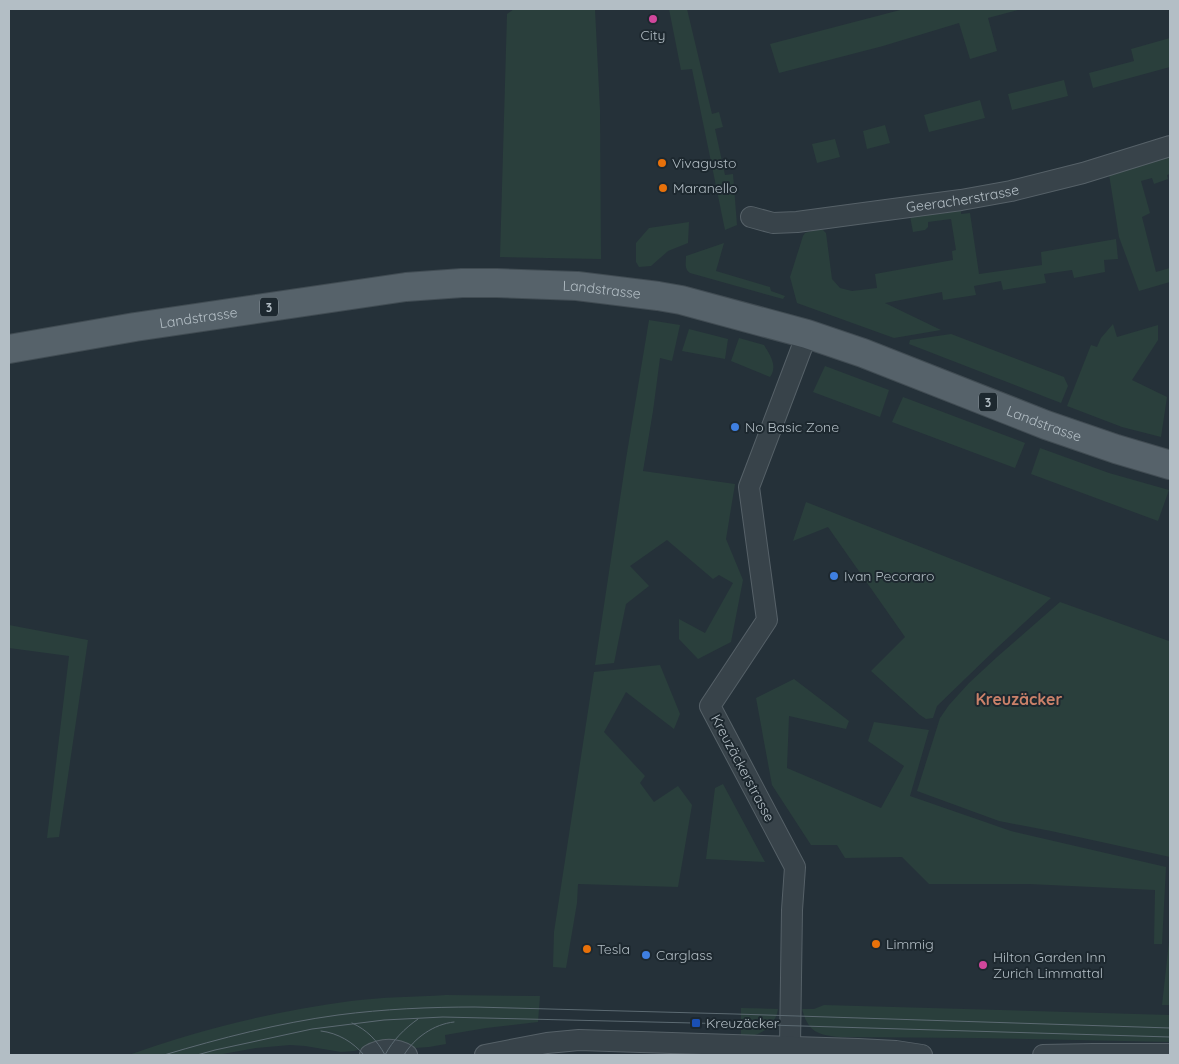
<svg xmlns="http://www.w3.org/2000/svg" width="1179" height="1064" font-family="Quicksand,sans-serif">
  <rect width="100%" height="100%" fill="#253139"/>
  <!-- green -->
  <g fill="#2a3f3c">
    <path d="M514,9H595L600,110L601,259L500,257L507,14Z"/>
    <path d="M669,9H687L712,114L719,112L723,127L715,129L725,175L733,174L737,225L725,230L692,69L681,70Z"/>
    <path d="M904,9H1022L988,18L997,51L970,59L959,23L883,46L779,73L770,44Z"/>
    <path d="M1170,38V67L1093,88L1089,73L1134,61L1131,49Z"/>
    <path d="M1064,80L1068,96L1012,110L1008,94Z"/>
    <path d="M980,100L985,118L929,132L924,115Z"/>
    <path d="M885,125L890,143L867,149L863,131Z"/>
    <path d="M835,139L840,157L817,163L812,144Z"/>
    <path d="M1170,154V174L1167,175L1168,179L1154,184L1152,178L1141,181L1150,213L1142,217L1156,272L1170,268V282L1139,291L1119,237L1109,174Z"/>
    <path d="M961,208V214L970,213L979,274L1042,265L1041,252L1116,239L1118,259L1104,260L1105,272L1074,278L1072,270L1044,274L1046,283L1003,290L1001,281L974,286L976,295L943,300L942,292L885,303L941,330L894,338L797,303L790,277L803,236L805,233L819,229L823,230L826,233L832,279L840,288L852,291L877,288L875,274L953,260L952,251L956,250L951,219L928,222V227L925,230L913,232L910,216Z"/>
    <path d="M689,222L688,243L668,251L651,266L639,267L636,262V243L649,228Z"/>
    <path d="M724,243L716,271L770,287L771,291L785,296L783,299L690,273C684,269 686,263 686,256Z"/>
    <path d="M649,320L680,325L672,361L660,358L653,411L643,471L735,484L726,539L743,580L731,642L698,659L679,639V619L705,633L733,583L719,575L713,579L667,540L630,566L649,586L626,604L614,663L595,665L626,459Z"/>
    <path d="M1113,324L1117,337L1158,325V340L1132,380L1167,397L1161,437L1122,427L1067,406L1091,345L1097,347L1101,338Z"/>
    <path d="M689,329L728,339L725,359L682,351Z"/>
    <path d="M951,334L1064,377L1068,386L1061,403L909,344L910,340Z"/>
    <path d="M739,338L764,345C770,355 778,366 770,377L731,361Z"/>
    <path d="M825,366L889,390L880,417L813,392Z"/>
    <path d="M903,397L1025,443L1015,468L892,422Z"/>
    <path d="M1040,448L1109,473L1169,490L1158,521L1031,474Z"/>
    <path d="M806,502L1051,598L999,646L937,706L933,718L926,719L920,715L871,671L905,637L828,527L793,541Z"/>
    <path d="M1060,602L1169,641L1170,644V857L1051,831L999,821L917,791L940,718L949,705L969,683L997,657Z"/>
    <path d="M9,625L88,640L59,837L47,838L69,656L9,648Z"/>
    <path d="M660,665L680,714L674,729L626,692L604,732L645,776L640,783L654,802L678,786L692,805L678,887L578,884L577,903L566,968L553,967L554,932L594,672Z"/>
    <path d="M794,679L849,721L846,729L789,716L787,768L881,808L904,766L868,741L874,722L929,730L910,796L1011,831L1166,867L1162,944H1154L1155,890L1029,884H929L902,857L845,858L837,845H811L772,785L756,698Z"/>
    <path d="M723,784L765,862L706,859L715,788Z"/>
    <path d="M1170,933V1005H1162Z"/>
    <path d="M446,995L540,996L538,1022L486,1028L445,1035L446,1044L429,1047L415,1048L400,1043L365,1048L354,1051L341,1052L305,1046L290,1045L256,1048L217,1055H129C201,1029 275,1011 351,1001C382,997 414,997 446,995Z"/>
    <path d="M824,1005L1170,1015V1042L977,1038L839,1037C818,1035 808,1032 802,1009H814Z"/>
    <path d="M741,1008L778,1009C775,1028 759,1036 741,1038Z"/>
  </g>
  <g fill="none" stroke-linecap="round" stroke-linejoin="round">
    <defs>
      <g id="street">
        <path id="s1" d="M751,217L773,223L797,222L961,200L1011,191L1083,173L1170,146"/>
        <path d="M790,1046L792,910L795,867L710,706L767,620L749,487L807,334"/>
        <path d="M370,1055C382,1048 396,1048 407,1055"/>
        <path d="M485,1055L547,1043L579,1040L858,1049L896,1051L922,1055"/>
        <path d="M1043,1055L1093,1054H1170"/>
      </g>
      <g id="primary">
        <path id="s2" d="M9,349L135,327L406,287L462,283H497L577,286L658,296L681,300L807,334L863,353L1046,425L1116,449L1170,465"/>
      </g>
    </defs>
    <!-- street casing -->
    <use href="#street" stroke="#566168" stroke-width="22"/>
    <!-- primary casing -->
    <use href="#primary" stroke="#414c53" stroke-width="30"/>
    <!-- street -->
    <use href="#street" stroke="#38434a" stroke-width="20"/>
    <!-- primary -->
    <use href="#primary" stroke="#56626a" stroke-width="28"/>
    <!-- tram -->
    <g stroke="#5c6a72" stroke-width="1">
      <path d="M352,1023C367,1030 377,1040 385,1055"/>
      <path d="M321,1031C338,1033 353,1042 364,1055"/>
      <path d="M164,1055C221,1038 279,1023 338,1015C384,1009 430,1007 475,1007L735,1014L1170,1028"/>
      <path d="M197,1055L215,1050L312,1029L384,1020L443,1017L735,1024L1170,1037"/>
      <path d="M385,1055C393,1040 404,1029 418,1019"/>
      <path d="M404,1055C414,1038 434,1024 454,1022"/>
    </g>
  </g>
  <!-- markers -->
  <g fill="#d1479c" stroke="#1d282f" stroke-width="2">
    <circle cx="653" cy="19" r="5"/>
    <circle cx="983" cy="965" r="5"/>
  </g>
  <g fill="#e8710a" stroke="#1d282f" stroke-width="2">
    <circle cx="662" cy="163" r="5"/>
    <circle cx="663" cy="188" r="5"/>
    <circle cx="876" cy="944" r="5"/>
    <circle cx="587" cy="949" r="5"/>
  </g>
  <g fill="#3f7fe0" stroke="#1d282f" stroke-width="2">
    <circle cx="735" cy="427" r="5"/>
    <circle cx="834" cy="576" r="5"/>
    <circle cx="646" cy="955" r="5"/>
  </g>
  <rect fill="#1a4fb4" stroke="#1d282f" stroke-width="2" x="691" y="1018" width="10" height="10" rx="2.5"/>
  <g text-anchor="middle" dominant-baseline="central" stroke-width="4" stroke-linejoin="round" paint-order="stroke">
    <!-- shield labels -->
    <g fill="#1d282f" stroke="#869198" stroke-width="1">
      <rect x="260" y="297.5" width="18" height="19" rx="4"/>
      <rect x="979" y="392.5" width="18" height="19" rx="4"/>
    </g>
    <g font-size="12" font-weight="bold" fill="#b3bec5">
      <text x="269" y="307">3</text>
      <text x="988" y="402">3</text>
    </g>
    <!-- poi labels -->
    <g font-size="14" fill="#b3bec5" stroke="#1d282f" text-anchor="start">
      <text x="653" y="35" text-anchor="middle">City</text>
      <text x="672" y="163">Vivagusto</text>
      <text x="673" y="188">Maranello</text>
      <text x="745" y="427">No Basic Zone</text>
      <text x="844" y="576">Ivan Pecoraro</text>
      <text x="886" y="944">Limmig</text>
      <text x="597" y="949">Tesla</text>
      <text x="656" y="955">Carglass</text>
      <text x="993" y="957">Hilton Garden Inn<tspan x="993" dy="16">Zurich Limmattal</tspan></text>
      <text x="706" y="1023">Kreuzäcker</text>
    </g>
    <!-- street labels -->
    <g font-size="14" fill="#b3bec5" stroke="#1d282f">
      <text stroke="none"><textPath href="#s1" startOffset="214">Geeracherstrasse</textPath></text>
      <text stroke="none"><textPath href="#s2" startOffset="598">Landstrasse</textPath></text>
      <text stroke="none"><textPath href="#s2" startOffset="192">Landstrasse</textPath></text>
      <text stroke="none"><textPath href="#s2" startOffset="1062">Landstrasse</textPath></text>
      <text transform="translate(743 768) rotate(62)">Kreuzäckerstrasse</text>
    </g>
    <!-- quarter labels -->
    <g font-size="16" font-weight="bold" fill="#ca8169" stroke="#1d282f">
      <text x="1019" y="699">Kreuzäcker</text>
    </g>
  </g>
  <!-- border -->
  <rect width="1179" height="1064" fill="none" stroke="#b3bec5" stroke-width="20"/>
</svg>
